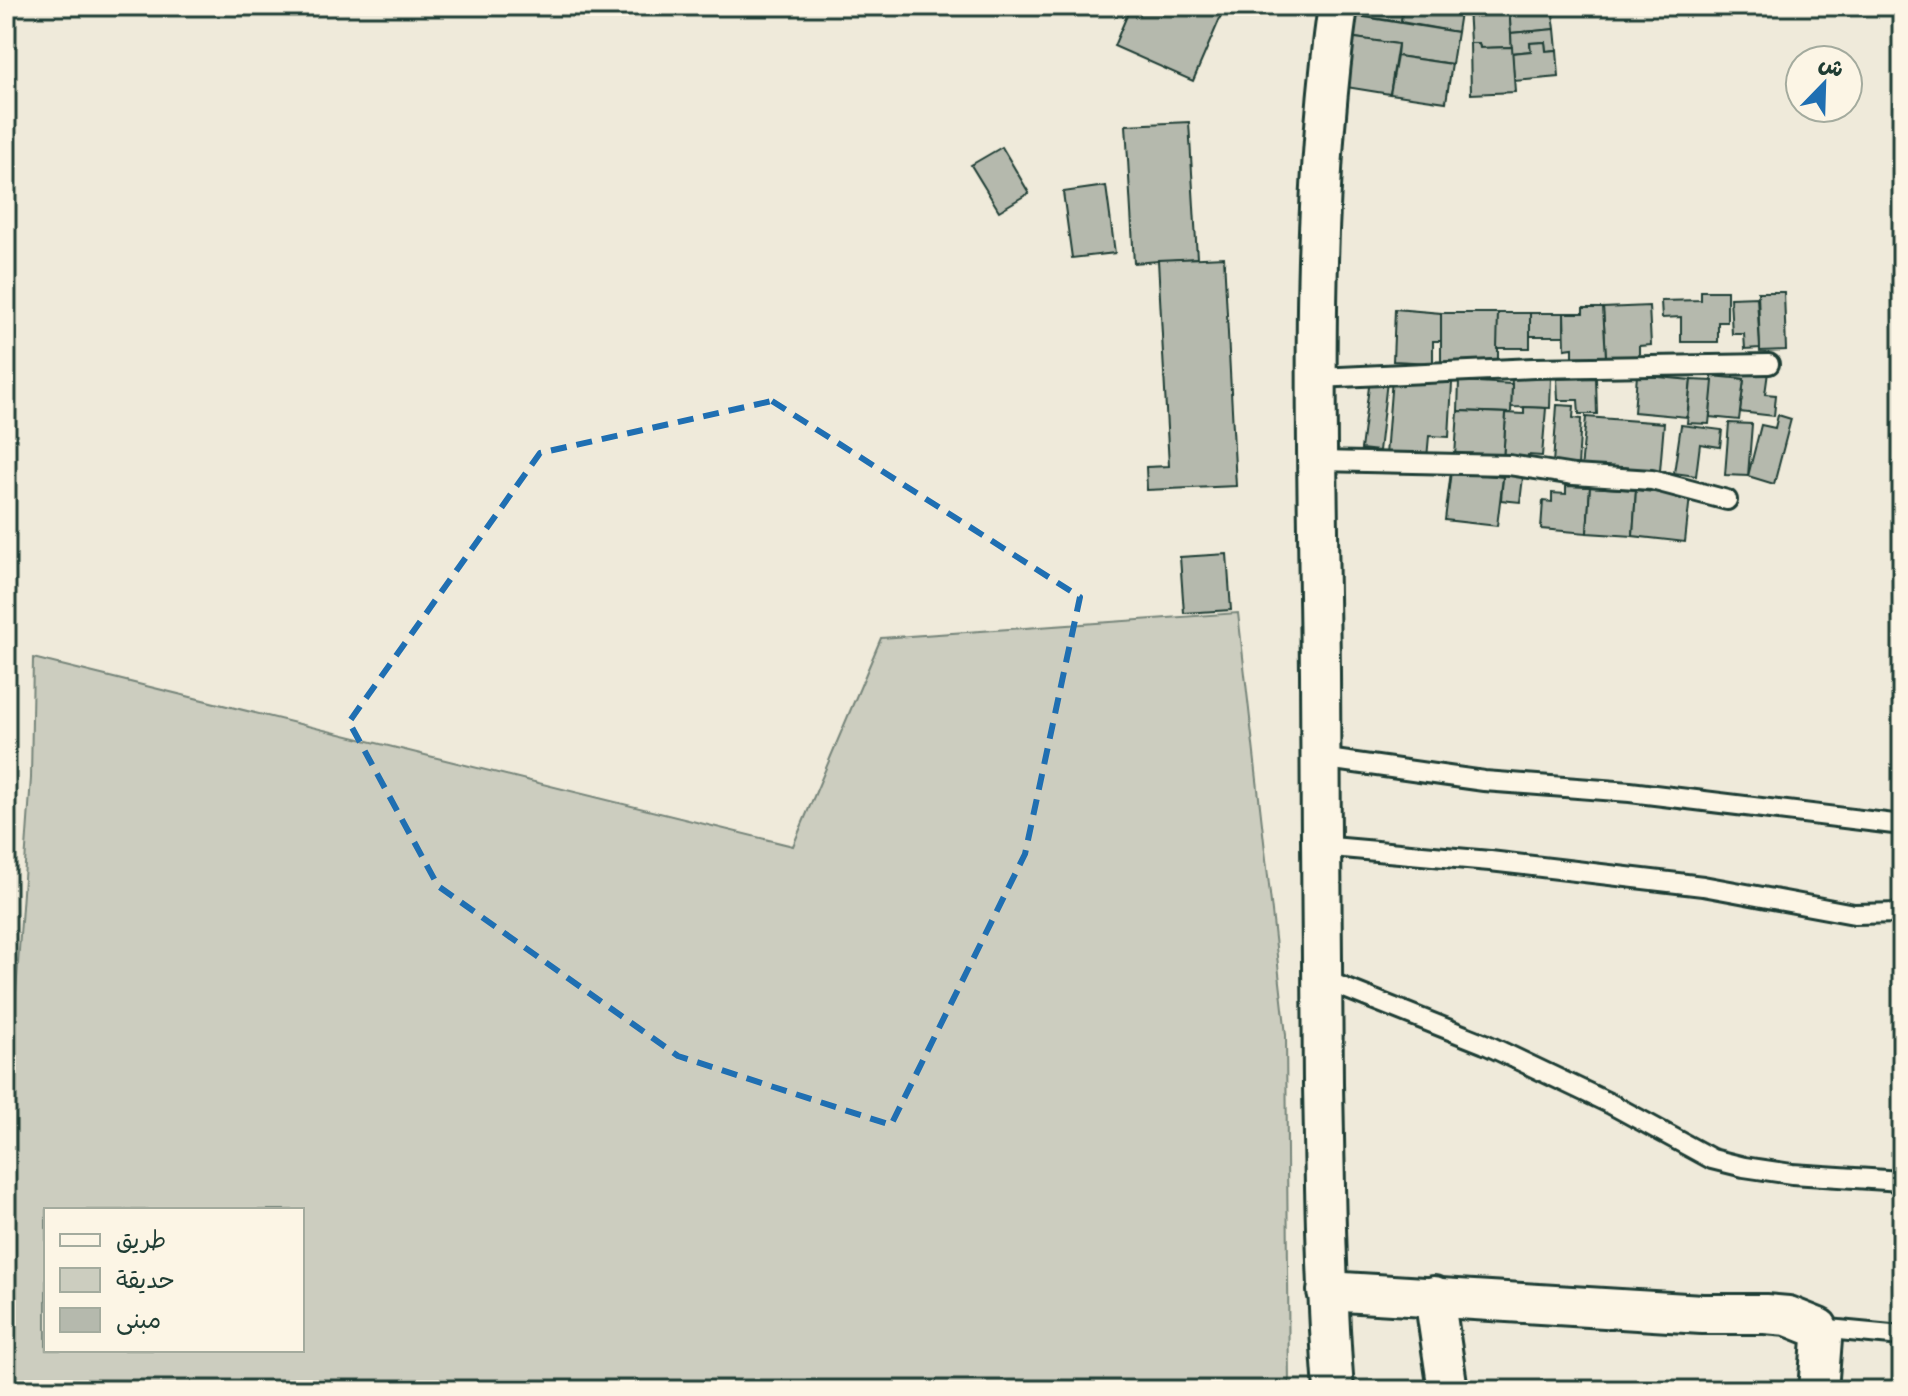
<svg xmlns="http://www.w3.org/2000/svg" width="1908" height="1396" font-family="Delius,'Playpen Sans Arabic',sans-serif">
  <rect width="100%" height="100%" fill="#efeada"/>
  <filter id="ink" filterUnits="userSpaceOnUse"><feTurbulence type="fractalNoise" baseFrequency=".0125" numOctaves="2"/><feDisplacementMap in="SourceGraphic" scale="16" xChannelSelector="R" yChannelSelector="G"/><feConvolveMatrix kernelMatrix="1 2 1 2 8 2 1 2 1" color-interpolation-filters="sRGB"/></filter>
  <g filter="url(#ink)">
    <!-- green -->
    <path fill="#cccdbf" stroke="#76857a" stroke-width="2" fill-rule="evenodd" d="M1238,613L1286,1035L1289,1390H6V1052L12,1050L31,778L33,658L793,846L881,638ZM46,1210H302V1350H46Z"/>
    <!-- building -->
    <g fill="#b5b9ad" stroke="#1f3d34" stroke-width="2">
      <path d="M1131,6H1198L1221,16L1193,81L1114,46Z"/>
      <path d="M1353,6H1403L1401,22L1352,15Z"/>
      <path d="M1403,6H1461L1457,32L1401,22Z"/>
      <path d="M1468,6H1509L1512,47L1480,48L1479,43H1470Z"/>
      <path d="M1509,6H1552L1555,29L1511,33Z"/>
      <path d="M1352,15L1457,32L1452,64L1397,56L1398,44L1348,37Z"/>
      <path d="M1555,29L1557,50L1546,51L1545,42L1530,43L1531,51L1512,53L1511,33Z"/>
      <path d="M1348,37L1398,44L1390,94L1340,86Z"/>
      <path d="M1545,42L1546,51L1557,50L1559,77L1514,81L1512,53L1531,51L1530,43Z"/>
      <path d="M1470,43H1479L1480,48L1512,47L1515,92L1471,94Z"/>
      <path d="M1397,56L1452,64L1446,102L1390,94Z"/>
      <path d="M1189,122L1197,258L1134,263L1126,125Z"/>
      <path d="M1002,147L1029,193L999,211L971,165Z"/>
      <path d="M1106,186L1115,253L1072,258L1063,192Z"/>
      <path d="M1224,257L1236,486L1147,490L1146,467L1169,466L1158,260Z"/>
      <path d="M1701,291H1727V322H1718V342H1681V317L1662,318L1661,301L1701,300Z"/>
      <path d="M1758,292H1784L1786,350L1760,351Z"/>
      <path d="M1757,297L1760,348L1745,349L1744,334H1732L1730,298Z"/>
      <path d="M1649,306L1651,345L1639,346V361L1623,362L1622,356L1606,357L1603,308Z"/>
      <path d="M1583,308H1603L1606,357L1573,358V348L1565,349L1564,313H1583Z"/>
      <path d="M1395,309L1441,313V341H1433V363L1393,361Z"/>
      <rect x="1441" y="313" width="57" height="51"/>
      <path d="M1498,313H1530V348H1497Z"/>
      <rect x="1530" y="313" width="34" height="23"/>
      <path d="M1734,368L1768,372L1765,394L1776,395L1774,416L1740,412L1744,379L1733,378Z"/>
      <path d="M1637,375L1691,380L1687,417L1634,412Z"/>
      <path d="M1512,376L1551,377L1550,408L1511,407Z"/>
      <path d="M1712,376L1744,379L1739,420L1710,417Z"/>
      <path d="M1392,378L1452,383L1449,437L1429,436L1427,458L1386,455Z"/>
      <path d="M1596,378L1597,414H1579L1578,400H1558L1557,379Z"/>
      <path d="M1370,379L1387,381L1379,451L1361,449Z"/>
      <path d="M1691,380L1713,381L1709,424L1687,423Z"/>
      <path d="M1459,381L1512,384L1511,413L1458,411Z"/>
      <path d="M1557,405L1574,406L1573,418L1581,419L1578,466L1553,464Z"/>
      <path d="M1524,407L1546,408L1542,456L1528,455L1527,462L1503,460L1506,413L1524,414Z"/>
      <path d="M1458,411L1506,413L1503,460L1455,456Z"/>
      <path d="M1778,415L1791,419L1774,484L1748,476L1761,425L1775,428Z"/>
      <path d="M1586,417L1664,423L1660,471L1621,467V473L1581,470Z"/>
      <path d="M1729,423L1752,424L1748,476L1725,475Z"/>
      <path d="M1681,425L1722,430L1720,447L1700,444L1696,476L1674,473Z"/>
      <path d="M1497,466L1524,469L1520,502L1501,500L1503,477L1496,476Z"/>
      <path d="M1451,471L1503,477L1497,526L1445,520Z"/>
      <path d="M1566,486L1590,487L1587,533L1541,529L1543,501L1552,502V493L1566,494Z"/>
      <path d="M1590,487L1636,490L1633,536L1587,533Z"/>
      <path d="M1636,490L1690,496L1685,542L1633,536Z"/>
      <path d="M1227,554L1231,610L1184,613L1180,557Z"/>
    </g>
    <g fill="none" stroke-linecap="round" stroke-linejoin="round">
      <defs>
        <g id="lane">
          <path d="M1318,378L1534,368L1769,364"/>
          <path d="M1318,461L1509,465L1574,475L1652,480L1727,500"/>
          <path d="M1320,758L1484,781L1630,792L1902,825"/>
          <path d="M1320,846L1490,861L1703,886L1854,914L1902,913"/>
          <path d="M1322,979L1485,1044L1611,1104L1712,1159L1744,1167L1792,1174L1902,1181"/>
          <path d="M1818,1328L1902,1336"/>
        </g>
        <g id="street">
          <path d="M1327,1291L1702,1314H1765L1788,1316L1818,1328L1822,1339L1818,1390"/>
          <path d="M1434,1296L1448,1390"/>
          <path d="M1334,1390C1326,1288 1325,1186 1323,1084C1321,947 1321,810 1320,673C1318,451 1307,226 1338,6"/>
        </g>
      </defs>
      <!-- lane casing -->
      <use href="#lane" stroke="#1f3d34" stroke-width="24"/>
      <!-- street casing -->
      <use href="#street" stroke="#1f3d34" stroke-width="44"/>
      <!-- lane -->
      <use href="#lane" stroke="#fcf5e5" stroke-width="18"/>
      <!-- street -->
      <use href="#street" stroke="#fcf5e5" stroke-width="38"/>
    </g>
  </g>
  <!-- marked area -->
  <path fill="none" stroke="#1f6fb2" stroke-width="6" stroke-dasharray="16 10" stroke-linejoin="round" d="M772,401L1080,597L1025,854L891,1125L678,1056L438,886L349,722L540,453Z"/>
  <!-- margin -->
  <rect width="1908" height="1396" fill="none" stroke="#fcf5e5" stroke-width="32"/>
  <rect x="16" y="16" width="1876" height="1364" fill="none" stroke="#1f3d34" stroke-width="3" filter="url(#ink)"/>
  <!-- legend -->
  <rect x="44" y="1208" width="260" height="144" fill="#fcf5e5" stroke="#a4ab9e" stroke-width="2"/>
  <rect x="60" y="1234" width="40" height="12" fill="#fcf5e5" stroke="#a4ab9e" stroke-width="2"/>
  <text x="116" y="1248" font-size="24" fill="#1f3d34">طريق</text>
  <rect x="60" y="1268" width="40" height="24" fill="#cccdbf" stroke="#a4ab9e" stroke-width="2"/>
  <text x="116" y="1288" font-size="24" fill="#1f3d34">حديقة</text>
  <rect x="60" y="1308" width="40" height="24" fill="#b5b9ad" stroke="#a4ab9e" stroke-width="2"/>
  <text x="116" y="1328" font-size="24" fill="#1f3d34">مبنى</text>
  <!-- north arrow -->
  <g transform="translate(1824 84) rotate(23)"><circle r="38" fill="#fcf5e5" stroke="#a4ab9e" stroke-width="2"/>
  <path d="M0-6L14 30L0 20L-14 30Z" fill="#1f6fb2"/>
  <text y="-12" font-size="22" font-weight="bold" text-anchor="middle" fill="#1f3d34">ش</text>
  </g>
</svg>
